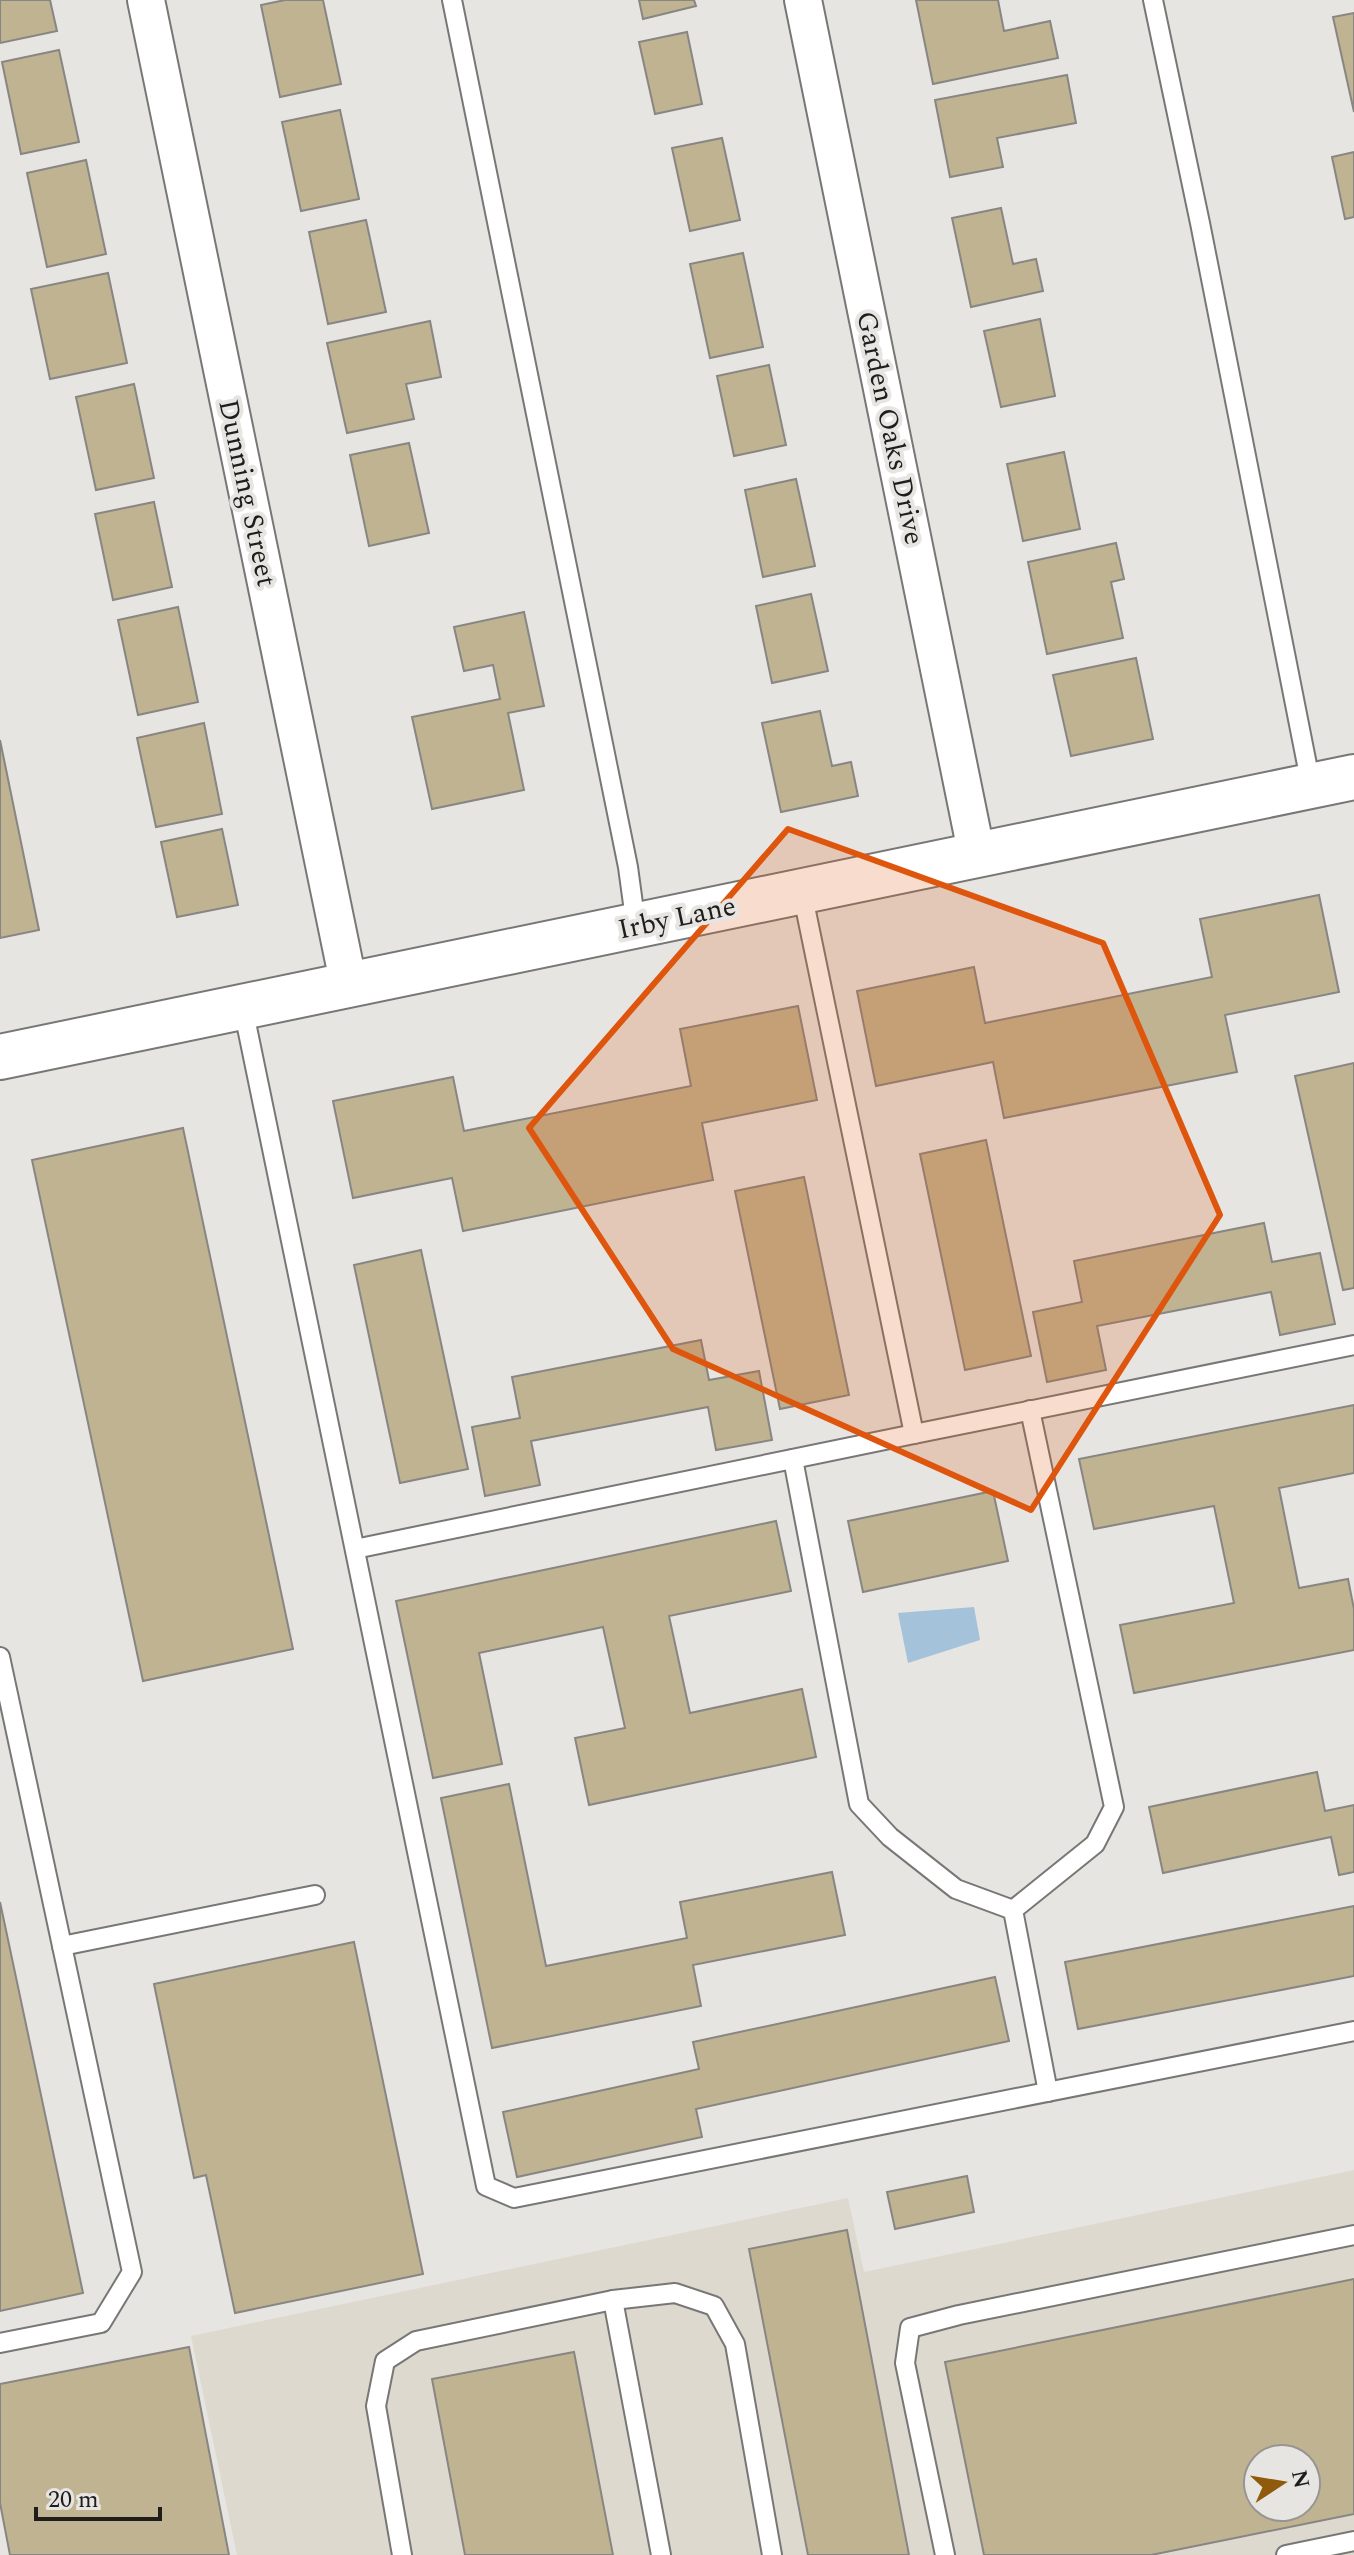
<svg xmlns="http://www.w3.org/2000/svg" width="1354" height="2555" font-family="Spectral,serif">
  <rect width="100%" height="100%" fill="#e6e5e2"/>
  <!-- built -->
  <path fill="#ddd9cf" fill-rule="evenodd" d="M1354,2170V2555H237L191,2336L848,2198L864,2272ZM1258,2459H1306V2507H1258Z"/>
  <!-- water -->
  <path fill="#a4c2da" d="M974,1607L980,1640L908,1663L898,1613Z"/>
  <!-- building -->
  <g fill="#c0b392" stroke="#878683" stroke-width="2" fill-rule="evenodd">
    <path d="M0,0H50L57,31L0,43Z"/>
    <path d="M285,0H323L341,84L280,97L261,5Z"/>
    <path d="M639,0H694L696,6L643,19Z"/>
    <path d="M916,0H998L1004,31L1050,21L1058,58L933,84Z"/>
    <path d="M1354,13V112L1333,17Z"/>
    <path d="M687,32L702,104L655,114L639,42Z"/>
    <path d="M59,50L79,142L21,154L2,62Z"/>
    <path d="M1067,75L1076,123L997,138L1003,167L950,177L935,100Z"/>
    <path d="M340,110L359,199L301,211L282,122Z"/>
    <path d="M722,138L740,220L690,231L672,148Z"/>
    <path d="M1354,152V217L1345,219L1332,157Z"/>
    <path d="M86,160L106,254L47,267L27,173Z"/>
    <path d="M1001,208L1013,264L1036,259L1043,291L971,307L952,218Z"/>
    <path d="M366,220L386,312L328,324L309,232Z"/>
    <path d="M743,253L763,347L710,358L690,264Z"/>
    <path d="M108,273L127,363L50,379L31,289Z"/>
    <path d="M1040,319L1055,396L1001,407L984,331Z"/>
    <path d="M430,321L441,377L406,384L414,419L347,433L327,343Z"/>
    <path d="M769,365L786,445L734,456L717,376Z"/>
    <path d="M134,384L154,478L96,490L76,397Z"/>
    <path d="M409,443L429,533L369,546L350,455Z"/>
    <path d="M1064,452L1080,529L1023,541L1007,464Z"/>
    <path d="M796,479L815,566L763,577L745,490Z"/>
    <path d="M154,502L172,587L113,600L95,514Z"/>
    <path d="M1116,543L1124,579L1111,582L1123,638L1047,654L1028,562Z"/>
    <path d="M811,594L828,671L772,683L756,606Z"/>
    <path d="M178,607L198,702L138,715L118,620Z"/>
    <path d="M524,612L544,706L508,713L524,790L432,809L412,717L500,699L493,665L464,671L454,627Z"/>
    <path d="M1136,658L1153,739L1071,756L1053,675Z"/>
    <path d="M820,711L832,766L851,762L858,796L781,812L762,723Z"/>
    <path d="M204,723L222,814L156,827L137,738Z"/>
    <path d="M0,740L39,930L0,938Z"/>
    <path d="M222,829L238,905L177,917L161,842Z"/>
    <path d="M1319,895L1339,992L1225,1015L1237,1072L1004,1118L993,1062L876,1086L857,991L974,967L985,1023L1212,977L1200,919Z"/>
    <path d="M798,1006L817,1100L702,1123L713,1180L463,1231L452,1178L353,1198L333,1101L453,1077L464,1131L691,1086L680,1029Z"/>
    <path d="M1354,1063V1288L1343,1290L1295,1076Z"/>
    <path d="M183,1128L293,1649L143,1681L32,1160Z"/>
    <path d="M986,1140L1031,1356L965,1370L920,1154Z"/>
    <path d="M804,1177L849,1395L780,1409L735,1191Z"/>
    <path d="M1264,1223L1272,1262L1320,1253L1335,1324L1280,1335L1271,1292L1097,1326L1106,1370L1047,1382L1033,1312L1082,1302L1074,1261Z"/>
    <path d="M421,1250L468,1469L400,1483L354,1265Z"/>
    <path d="M701,1340L709,1380L759,1371L772,1440L716,1450L708,1407L531,1441L540,1485L485,1496L472,1427L520,1418L512,1377Z"/>
    <path d="M1354,1405V1473L1279,1488L1299,1588L1348,1579L1354,1609V1650L1134,1693L1120,1625L1234,1603L1214,1506L1094,1529L1079,1459Z"/>
    <path d="M993,1491L1008,1561L863,1592L848,1521Z"/>
    <path d="M776,1521L791,1591L669,1616L690,1713L802,1689L816,1757L589,1805L575,1738L625,1728L603,1627L479,1653L502,1764L433,1778L396,1601Z"/>
    <path d="M1317,1772L1325,1811L1354,1805V1872L1339,1875L1331,1837L1163,1873L1149,1807Z"/>
    <path d="M509,1784L546,1966L687,1938L680,1902L832,1872L845,1935L693,1965L701,2006L492,2048L441,1798Z"/>
    <path d="M0,1902L83,2293L0,2311Z"/>
    <path d="M1354,1906V1976L1078,2029L1065,1962Z"/>
    <path d="M354,1942L423,2274L235,2313L206,2175L194,2178L154,1984Z"/>
    <path d="M995,1977L1009,2041L696,2109L702,2137L517,2177L503,2112L699,2069L693,2042Z"/>
    <path d="M967,2176L974,2212L895,2229L887,2192Z"/>
    <path d="M847,2230L909,2555H808L749,2249Z"/>
    <path d="M1354,2279V2514L1151,2555H984L945,2362ZM1258,2459H1306V2507H1258Z"/>
    <path d="M189,2347L229,2555H10L0,2503V2384Z"/>
    <path d="M574,2352L613,2555H465L432,2379Z"/>
  </g>
  <g fill="none" stroke-linecap="round" stroke-linejoin="round">
    <defs>
      <g id="lane">
        <path d="M452,0L628,867L636,926"/>
        <path d="M1153,0L1200,223L1311,785"/>
        <path d="M802,892L914,1434L1354,1345"/>
        <path d="M243,1008L486,2186L514,2198L1354,2031"/>
        <path d="M1030,1410L1114,1807L1095,1844L1013,1910L1048,2092"/>
        <path d="M793,1459L859,1804L890,1837L956,1889L1013,1910"/>
        <path d="M355,1549L914,1434"/>
        <path d="M0,1657L132,2272L101,2323L0,2343"/>
        <path d="M62,1946L315,1895"/>
        <path d="M613,2300L661,2555"/>
        <path d="M402,2555L376,2406L385,2361L416,2341L613,2300L675,2293L714,2306L735,2344L772,2555"/>
        <path d="M945,2555L905,2363L910,2328L959,2315L1354,2235"/>
        <path d="M1286,2555L1354,2541"/>
      </g>
      <g id="street">
        <path d="M146,0L349,986"/>
        <path d="M803,0L977,856"/>
      </g>
      <path id="secondary" d="M0,1057L1354,777"/>
    </defs>
    <!-- lane casing -->
    <use href="#lane" stroke="#787775" stroke-width="22"/>
    <!-- street casing -->
    <use href="#street" stroke="#787775" stroke-width="40"/>
    <!-- secondary casing -->
    <use href="#secondary" stroke="#787775" stroke-width="48"/>
    <!-- lane -->
    <use href="#lane" stroke="#fff" stroke-width="18"/>
    <!-- street -->
    <use href="#street" stroke="#fff" stroke-width="36"/>
    <!-- secondary -->
    <use href="#secondary" stroke="#fff" stroke-width="44"/>
  </g>
  <!-- marked area -->
  <path fill="#de560d" fill-opacity="0.2" stroke="#de560d" stroke-width="6" stroke-linejoin="round" d="M788,829L1103,943L1220,1215L1031,1510L673,1349L529,1128Z"/>
  <g text-anchor="middle" dominant-baseline="central" stroke-width="8" stroke-linejoin="round" paint-order="stroke">
    <!-- street labels -->
    <g font-size="28" fill="#1e1d1c" stroke="#e6e5e2">
      <text transform="translate(890 428) rotate(78)">Garden Oaks Drive</text>
      <text transform="translate(247 493) rotate(78)">Dunning Street</text>
      <text transform="translate(677 918) rotate(-12)">Irby Lane</text>
    </g>
  </g>
  <!-- north arrow -->
  <g transform="translate(1282 2483) rotate(78)"><circle r="38" fill="#e6e5e2" stroke="#969593" stroke-width="2"/>
  <path d="M0-6L14 30L0 20L-14 30Z" fill="#8f5a0c"/>
  <text y="-12" font-size="22" font-weight="bold" text-anchor="middle" fill="#1e1d1c">N</text>
  </g>
  <!-- scale -->
  <path d="M36 2507v12h124v-12" fill="none" stroke="#1e1d1c" stroke-width="4"/>
  <text x="48" y="2507" font-size="24" fill="#1e1d1c" stroke="#e6e5e2" stroke-width="6" paint-order="stroke">20 m</text>
</svg>
